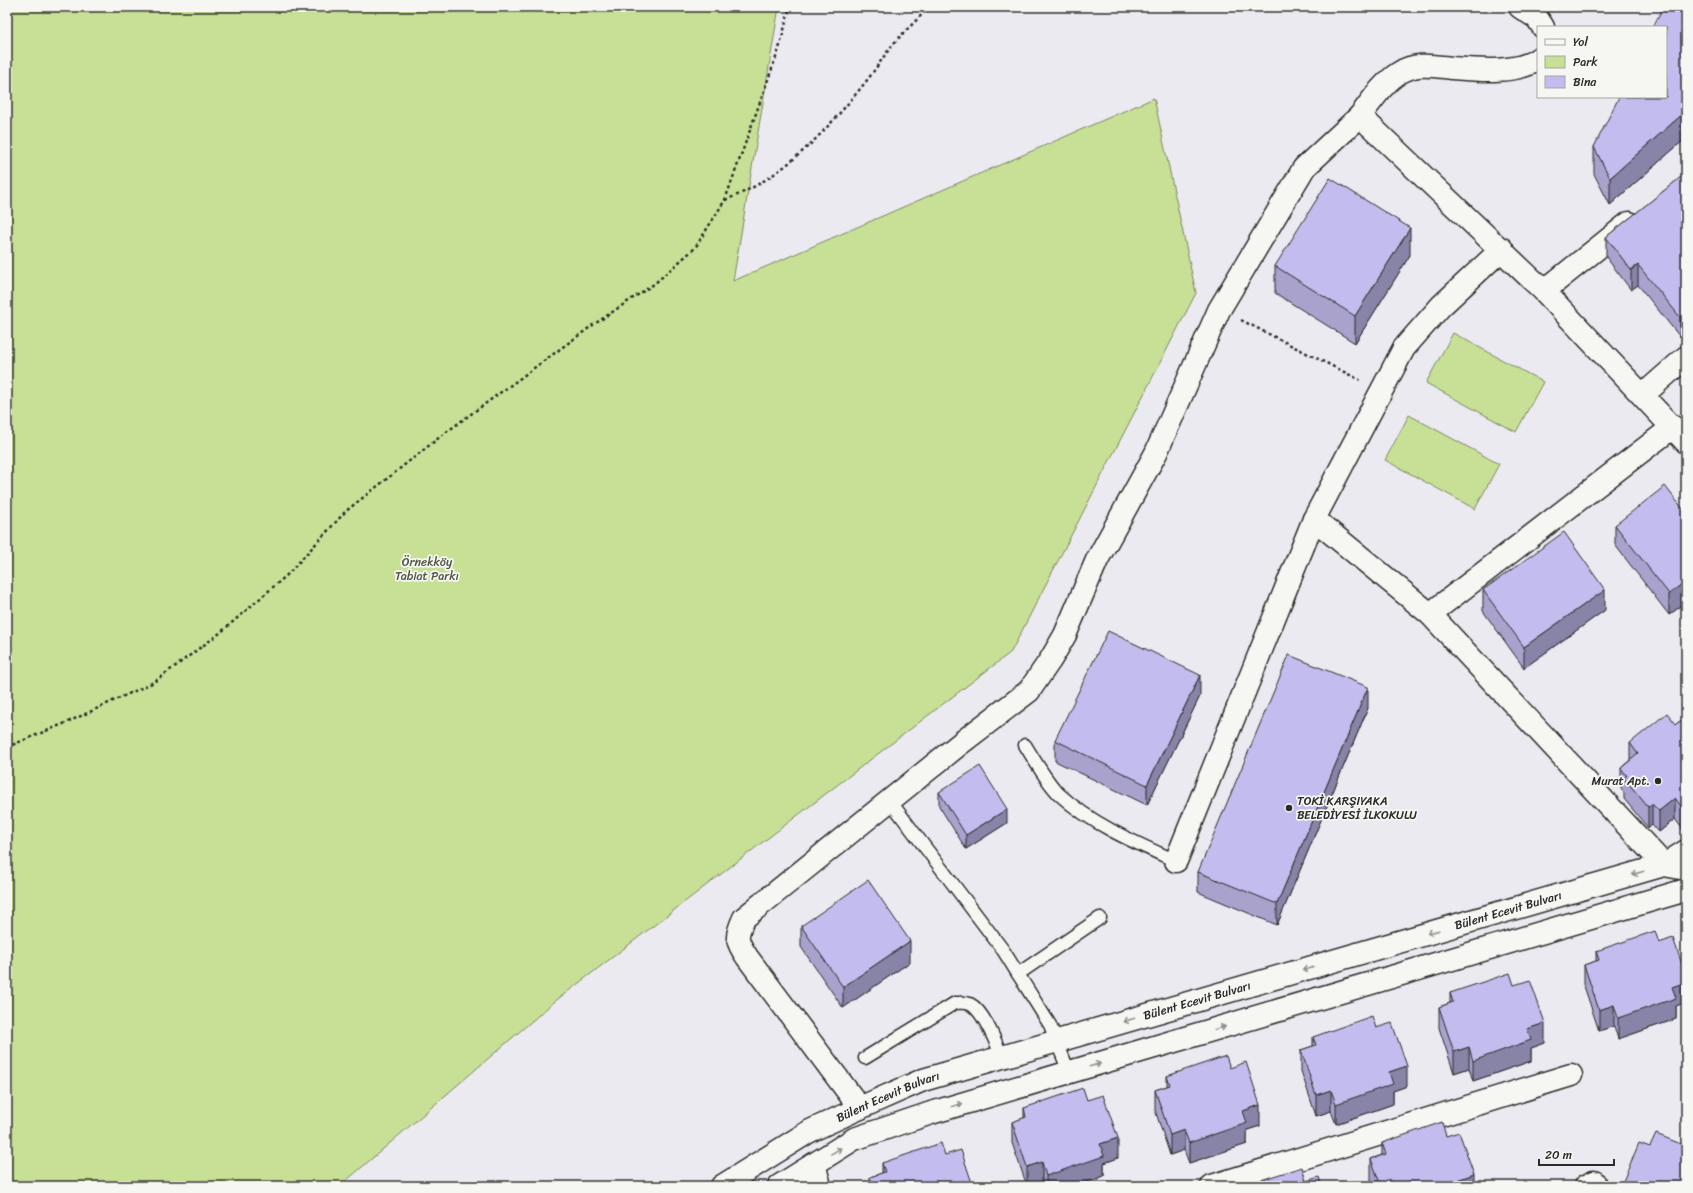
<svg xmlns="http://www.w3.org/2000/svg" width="1693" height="1193" font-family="Sriracha,sans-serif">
  <rect width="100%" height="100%" fill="#eceaf1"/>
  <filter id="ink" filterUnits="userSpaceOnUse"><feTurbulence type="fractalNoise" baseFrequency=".025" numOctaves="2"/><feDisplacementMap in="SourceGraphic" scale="8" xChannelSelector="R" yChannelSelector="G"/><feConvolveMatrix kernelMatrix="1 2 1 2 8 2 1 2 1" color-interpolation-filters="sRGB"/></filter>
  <g filter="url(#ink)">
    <!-- green -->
    <g fill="#c8e096" stroke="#7a8660">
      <path d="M7,7H779L733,281L1154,98L1196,293L1011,652L554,1002L340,1186H7Z"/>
      <path d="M1453,333L1543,382L1516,432L1426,383Z"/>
      <path d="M1409,415L1499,464L1475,509L1385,460Z"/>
    </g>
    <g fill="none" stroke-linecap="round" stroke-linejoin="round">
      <defs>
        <g id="lane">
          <path d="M1025,745C1034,759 1047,783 1060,795C1093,825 1136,843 1176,861"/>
          <path d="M890,801L1003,950L1050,1025L1069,1072"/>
          <path d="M1018,974L1100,918"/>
          <path d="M865,1058L955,1003C960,1003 965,1002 970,1004C984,1011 996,1043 1002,1057"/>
        </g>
        <g id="street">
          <path d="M1520,7L1537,18L1543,27"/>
          <path d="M1360,116C1371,102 1383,83 1399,73C1416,62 1433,66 1452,68C1477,70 1517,74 1538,59"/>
          <path d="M1544,291L1629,223"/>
          <path d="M1643,395L1686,357"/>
          <path d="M1314,519L1430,614L1664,865L1686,869"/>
          <path d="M1430,614L1673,427"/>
          <path d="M1176,861L1314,519L1404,348L1441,306L1502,249"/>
          <path d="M860,1108L747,957C736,940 735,937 744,918L961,743L1029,691L1051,659L1065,635L1097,560L1156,453L1219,310L1304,168L1360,116L1544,291L1686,442"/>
          <path d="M814,1164L820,1186"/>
          <path d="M1212,1186L1571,1075"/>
          <path d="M1586,1186L1594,1182"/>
        </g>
        <g id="secondary">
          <path id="s1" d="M722,1186L810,1131L873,1102L923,1080L1664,865L1686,851"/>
          <path d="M779,1186L854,1139L931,1113L1686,890"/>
        </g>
      </defs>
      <!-- lane casing -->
      <use href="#lane" stroke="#2b2b2b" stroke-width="15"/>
      <!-- street casing -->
      <use href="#street" stroke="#2b2b2b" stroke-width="25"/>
      <!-- secondary casing -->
      <use href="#secondary" stroke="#2b2b2b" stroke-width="25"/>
      <!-- path -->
      <g stroke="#2b2b2b" stroke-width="2.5" stroke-dasharray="3 3" stroke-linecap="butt">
        <path d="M725,200C785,178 829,128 868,79C877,67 885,54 895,42C906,30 918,19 929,7"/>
        <path d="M1241,320L1360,380"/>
        <path d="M7,747L68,722L154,682L220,633L287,575L346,511L445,433L593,325L654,284L695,248L725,200L779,49L790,7"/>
      </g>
      <!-- lane -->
      <use href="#lane" stroke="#f6f6f2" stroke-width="12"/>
      <!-- street -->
      <use href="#street" stroke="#f6f6f2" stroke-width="22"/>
      <!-- secondary -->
      <use href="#secondary" stroke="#f6f6f2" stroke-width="22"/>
    </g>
    <!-- wall -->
    <g fill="#a8a2cd" stroke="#2b2b2b">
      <path d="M1686,7V138L1610,205L1594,174V147Z"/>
      <path d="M1680,178V337L1638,285L1631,290L1606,257V237Z"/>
      <path d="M1410,255L1355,343L1275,293V266Z"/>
      <path d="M1686,513V602L1669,615L1615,545V525Z"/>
      <path d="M1483,590L1605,610L1524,668L1483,611Z"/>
      <path d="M1200,696L1147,805L1055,761V740Z"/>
      <path d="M1368,708L1277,925L1198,892V872Z"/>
      <path d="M1686,717V829L1684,831L1675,819L1659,832L1652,824L1648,828L1624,799V793L1621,788V768L1630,760V743L1676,724Z"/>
      <path d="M939,792L1007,823L966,849L939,806Z"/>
      <path d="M801,926L910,962L843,1008L801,947Z"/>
      <path d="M1659,943L1686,976V1002L1676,1006V1019L1618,1039L1614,1026L1599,1031L1584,986V965L1596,961V951Z"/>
      <path d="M1514,985L1545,1043L1531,1048V1061L1473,1081L1469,1068L1454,1073L1439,1028V1007L1450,1003V993Z"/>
      <path d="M1376,1028L1407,1086L1393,1091V1104L1336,1124L1331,1111L1316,1116L1301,1071V1050L1313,1046V1037Z"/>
      <path d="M1230,1068L1260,1126L1247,1130V1144L1189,1163L1184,1150L1170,1155L1155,1110V1090L1167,1086V1076Z"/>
      <path d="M1087,1100L1118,1158L1104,1163V1176L1076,1186H1043L1042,1183L1033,1186H1027L1012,1143V1122L1024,1118V1108Z"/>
      <path d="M1446,1136L1474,1186H1374L1371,1180V1159L1382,1155V1143Z"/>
      <path d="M945,1155L973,1186H870V1177L882,1173V1163Z"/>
    </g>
    <!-- shaded-wall -->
    <g fill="#8884a7" stroke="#2b2b2b">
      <path d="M1686,111V138L1610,205V178Z"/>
      <path d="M1410,228V255L1355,343V316Z"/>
      <path d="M1638,265V285L1631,290V270Z"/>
      <path d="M1686,312V332L1680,337V317Z"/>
      <path d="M1686,581V602L1669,615V594Z"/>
      <path d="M1605,590V610L1524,668V647Z"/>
      <path d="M1200,675V696L1147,805V785Z"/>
      <path d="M1368,687V708L1277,925V904Z"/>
      <path d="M1675,798V819L1659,832V811Z"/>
      <path d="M1652,804V824L1648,828V807Z"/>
      <path d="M1007,809V823L966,849V835Z"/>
      <path d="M1686,809V829L1684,831V810Z"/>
      <path d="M910,941V962L843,1008V987Z"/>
      <path d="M1686,982V1002L1676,1006V1019L1618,1039V1018L1672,987Z"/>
      <path d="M1614,1005V1026L1599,1031V1010Z"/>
      <path d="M1545,1023V1043L1531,1048V1061L1473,1081V1061L1527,1029Z"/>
      <path d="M1469,1047V1068L1454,1073V1052Z"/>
      <path d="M1407,1066V1086L1393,1091V1104L1336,1124V1104L1389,1072Z"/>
      <path d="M1331,1090V1111L1316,1116V1095Z"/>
      <path d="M1260,1105V1126L1247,1130V1144L1189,1163V1143L1243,1111Z"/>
      <path d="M1184,1130V1150L1170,1155V1135Z"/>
      <path d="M1118,1138V1158L1104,1163V1176L1076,1186H1046V1176L1100,1144Z"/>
      <path d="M1042,1162V1183L1033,1186H1027V1167Z"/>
      <path d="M1474,1174V1186H1460V1179Z"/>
    </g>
    <!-- building -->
    <g fill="#c3bcee" stroke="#2b2b2b">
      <path d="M1663,7H1686V111L1610,178L1594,147L1619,97H1666V27H1653Z"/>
      <path d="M1686,173V312L1680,317L1638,265L1631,270L1606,237Z"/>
      <path d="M1330,178L1410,228L1355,316L1275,266Z"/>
      <path d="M1665,486L1686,513V581L1669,594L1615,525Z"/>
      <path d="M1564,532L1605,590L1524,647L1483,590Z"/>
      <path d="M1108,631L1200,675L1147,785L1055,740Z"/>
      <path d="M1289,655L1368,687L1277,904L1198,872Z"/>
      <path d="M1667,713L1676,724L1686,717V809L1684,810L1675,798L1659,811L1652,804L1648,807L1624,778L1627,776L1621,768L1638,754L1630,743Z"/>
      <path d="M980,766L1007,809L966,835L939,792Z"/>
      <path d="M868,880L910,941L843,987L801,926Z"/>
      <path d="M1655,931L1659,943L1673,938L1686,976V982L1672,987L1676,998L1618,1018L1614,1005L1599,1010L1584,965L1599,960L1596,951Z"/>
      <path d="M1510,973L1514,985L1530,980L1545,1023L1527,1029L1531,1040L1473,1061L1469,1047L1454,1052L1439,1007L1453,1002L1450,993Z"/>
      <path d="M1372,1016L1376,1028L1392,1023L1407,1066L1389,1072L1393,1084L1336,1104L1331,1090L1316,1095L1301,1050L1316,1045L1313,1037Z"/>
      <path d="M1226,1056L1230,1068L1246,1062L1260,1105L1243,1111L1247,1123L1189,1143L1184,1130L1170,1135L1155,1090L1170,1085L1167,1076Z"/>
      <path d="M1083,1088L1087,1100L1103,1095L1118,1138L1100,1144L1104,1156L1046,1176L1042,1162L1027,1167L1012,1122L1026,1117L1024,1108Z"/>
      <path d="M1442,1122L1446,1136L1459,1132L1474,1174L1460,1179L1462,1186H1381L1371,1159L1386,1154L1382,1143Z"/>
      <path d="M1656,1134L1686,1146V1186H1621L1639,1143L1650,1147Z"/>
      <path d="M941,1143L945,1155L961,1150L973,1186H873L870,1177L885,1172L882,1163Z"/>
      <path d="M1302,1167L1306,1181L1319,1177L1322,1186H1242Z"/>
    </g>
    <!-- one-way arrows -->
    <defs><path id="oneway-shaft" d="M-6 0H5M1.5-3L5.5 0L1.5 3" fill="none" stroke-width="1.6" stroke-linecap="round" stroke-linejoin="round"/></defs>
    <g stroke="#90908e">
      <use href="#oneway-shaft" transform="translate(1638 873) rotate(164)"/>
      <use href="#oneway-shaft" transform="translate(1433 932) rotate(164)"/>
      <use href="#oneway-shaft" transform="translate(1308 969) rotate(164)"/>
      <use href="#oneway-shaft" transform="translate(1129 1020) rotate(164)"/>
      <use href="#oneway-shaft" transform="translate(1220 1028) rotate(-16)"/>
      <use href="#oneway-shaft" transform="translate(1095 1065) rotate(-16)"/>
      <use href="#oneway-shaft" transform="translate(957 1105) rotate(-16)"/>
      <use href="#oneway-shaft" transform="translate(836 1151) rotate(-31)"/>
    </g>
  </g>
  <!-- markers -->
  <g fill="#2b2b2b" stroke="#f6f6f2" stroke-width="1.5">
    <circle cx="1658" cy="781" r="4"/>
    <circle cx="1289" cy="808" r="4"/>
  </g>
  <g text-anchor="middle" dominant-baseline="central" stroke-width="3.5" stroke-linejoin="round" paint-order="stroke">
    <!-- park labels -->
    <g font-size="12" fill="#525846" stroke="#f6f6f2">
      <text x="427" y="562">Örnekköy<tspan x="427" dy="14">Tabiat Parkı</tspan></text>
    </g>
    <!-- poi labels -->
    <g font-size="12" fill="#2b2b2b" stroke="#f6f6f2" text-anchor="end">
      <text x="1650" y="781">Murat Apt.</text>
      <text x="1297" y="801" text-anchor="start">TOKİ KARŞIYAKA<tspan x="1297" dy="14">BELEDİYESİ İLKOKULU</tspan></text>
    </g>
    <!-- street labels -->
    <g font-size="12" fill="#2b2b2b" stroke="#f6f6f2">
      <text stroke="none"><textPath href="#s1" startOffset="837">Bülent Ecevit Bulvarı</textPath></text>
      <text stroke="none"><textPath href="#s1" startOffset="513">Bülent Ecevit Bulvarı</textPath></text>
      <text stroke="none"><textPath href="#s1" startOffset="189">Bülent Ecevit Bulvarı</textPath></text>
    </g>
  </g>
  <!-- margin -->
  <rect width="1693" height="1193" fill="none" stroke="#f6f6f2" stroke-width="24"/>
  <rect x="12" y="12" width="1669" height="1169" fill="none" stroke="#2b2b2b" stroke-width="1.5" filter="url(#ink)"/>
  <!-- legend -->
  <rect x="1537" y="26" width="130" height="72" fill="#f6f6f2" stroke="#a5a5a2"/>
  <rect x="1545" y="39" width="20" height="6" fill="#f6f6f2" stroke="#a5a5a2"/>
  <text x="1573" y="46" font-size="12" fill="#2b2b2b">Yol</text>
  <rect x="1545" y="56" width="20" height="12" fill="#c8e096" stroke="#a5a5a2"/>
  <text x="1573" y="66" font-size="12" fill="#2b2b2b">Park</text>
  <rect x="1545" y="76" width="20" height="12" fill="#c3bcee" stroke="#a5a5a2"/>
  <text x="1573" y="86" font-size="12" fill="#2b2b2b">Bina</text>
  <!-- scale -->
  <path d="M1539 1159v6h75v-6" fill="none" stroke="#2b2b2b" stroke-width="2"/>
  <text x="1545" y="1159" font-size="12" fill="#2b2b2b" stroke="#f6f6f2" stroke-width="3" paint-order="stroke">20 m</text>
</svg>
